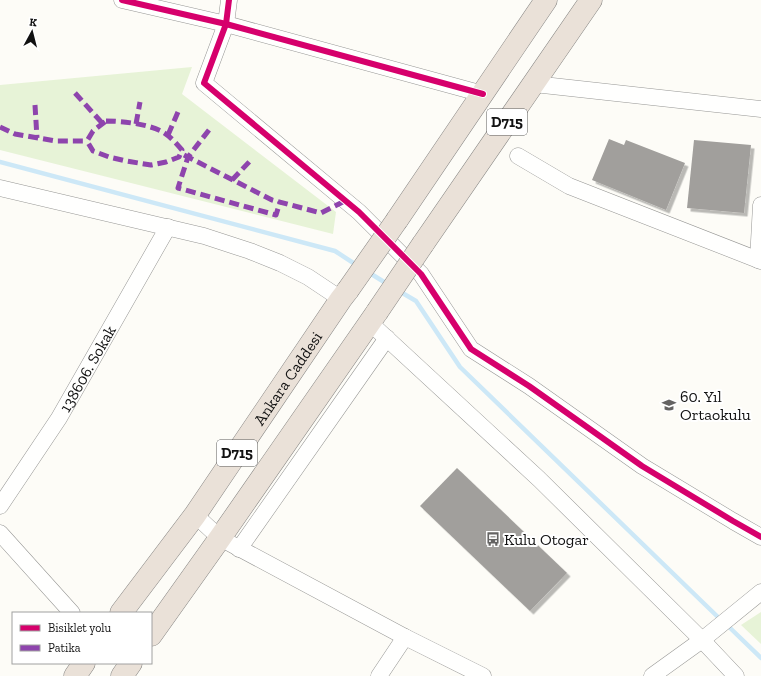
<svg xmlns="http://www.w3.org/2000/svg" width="761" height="676" font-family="'Zilla Slab',serif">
  <defs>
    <filter id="shadow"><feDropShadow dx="3.5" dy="3.5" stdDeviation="0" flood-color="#0004"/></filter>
  </defs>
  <rect width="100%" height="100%" fill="#fdfcf7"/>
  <!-- green -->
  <g fill="#e7f3d7">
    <path d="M192,67L182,94L336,212L333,234L0,150V85Z"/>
    <path d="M761,612V644L741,625Z"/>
  </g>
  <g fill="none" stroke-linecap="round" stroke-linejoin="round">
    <!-- stream -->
    <g stroke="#cde8f7" stroke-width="4.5">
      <path d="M0,162L335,251L358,266"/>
      <path d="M368,272L389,285"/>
      <path d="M399,291L416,301L460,367L721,620"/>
      <path d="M727,625L761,658"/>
    </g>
  </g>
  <!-- building -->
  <g fill="#a19f9c" filter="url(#shadow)">
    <path d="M609,139L624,145L626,140L685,163L666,210L592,180Z"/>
    <path d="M694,140L751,145L744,213L687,208Z"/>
    <path d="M457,468L567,573L530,611L420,506Z"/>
  </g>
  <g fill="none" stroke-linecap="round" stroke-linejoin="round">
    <defs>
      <g id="minor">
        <path d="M122,0L226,24L483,94"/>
        <path d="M229,0L226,24L204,83L359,212L421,274L471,349L529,386L642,466L733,521L761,537"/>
        <path d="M534,84L761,109"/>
        <path d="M518,156L569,186L761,261"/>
        <path d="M0,188L204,236L250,251L280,263L308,277L341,299"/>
        <path d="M758,260L761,205"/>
        <path d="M369,322L539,479L702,640L736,676"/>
        <path id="s1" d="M0,506L59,418L168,227"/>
        <path d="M195,515L220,538L405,637L483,676"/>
        <path d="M0,533L72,613"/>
        <path d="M239,549L387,338"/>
        <path d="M379,676L405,637"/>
        <path d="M652,676L702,640L761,592"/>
      </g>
      <g id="highway">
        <path d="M397,220L546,0"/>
        <path d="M423,244L591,0"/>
        <path id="s2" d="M121,613L195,515L341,299L348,290"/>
        <path d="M151,635L220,538L377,312"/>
        <path d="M75,676L84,663"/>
        <path d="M122,676L131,663"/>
      </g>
    </defs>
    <!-- minor casing -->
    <use href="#minor" stroke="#979795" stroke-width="17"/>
    <!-- highway casing -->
    <use href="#highway" stroke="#858482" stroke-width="23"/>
    <!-- minor -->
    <use href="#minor" stroke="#fffffe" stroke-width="16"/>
    <!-- highway -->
    <use href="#highway" stroke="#eae1d8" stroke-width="22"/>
    <defs>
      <g id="highway-bridge">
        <path d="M348,290L397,220"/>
        <path d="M377,312L423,244"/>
      </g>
    </defs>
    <!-- highway-bridge casing -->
    <use href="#highway-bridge" stroke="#858482" stroke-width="23" stroke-linecap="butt"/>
    <!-- highway-bridge -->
    <use href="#highway-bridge" stroke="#eae1d8" stroke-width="22"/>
    <!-- quiet -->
    <g stroke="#8e44ad" stroke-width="5" stroke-dasharray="10 5" stroke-linecap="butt">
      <path d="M75,93L103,124"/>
      <path d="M35,105L37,138"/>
      <path d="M106,121C122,121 147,124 161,131C169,135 176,143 182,150L179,157L166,162L151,165L126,161L109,157L93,151L87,141L93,131Z"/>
      <path d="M136,124L140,102"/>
      <path d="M0,127L15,134L56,141H87"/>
      <path d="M209,130L188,157L178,188L276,215L280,202"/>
      <path d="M168,135L178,112"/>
      <path d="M184,155L272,200L321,213L345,201"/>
      <path d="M232,180L251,160"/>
    </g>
    <defs>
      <g id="cycleway">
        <path d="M122,0L226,24L483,94"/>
        <path d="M229,0L226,24L204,83L359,212L421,274L471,349L529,386L642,466L733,521L761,537"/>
      </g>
    </defs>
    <!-- cycleway casing -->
    <use href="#cycleway" stroke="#fff" stroke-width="8"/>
    <!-- cycleway -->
    <use href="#cycleway" stroke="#d6006c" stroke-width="6"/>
  </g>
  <!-- icons -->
  <defs>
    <symbol id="school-bare" viewBox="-9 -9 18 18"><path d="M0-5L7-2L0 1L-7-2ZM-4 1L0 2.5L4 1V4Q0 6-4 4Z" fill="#646362" stroke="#fff" stroke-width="2.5" paint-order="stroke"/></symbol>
    <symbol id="bus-bare" viewBox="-9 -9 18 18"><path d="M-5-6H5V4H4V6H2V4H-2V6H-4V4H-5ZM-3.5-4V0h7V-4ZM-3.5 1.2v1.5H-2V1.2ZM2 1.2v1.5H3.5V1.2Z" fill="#646362" stroke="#fff" stroke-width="2.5" paint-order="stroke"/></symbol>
  </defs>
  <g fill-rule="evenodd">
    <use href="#school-bare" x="659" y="395" width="20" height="20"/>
    <use href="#bus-bare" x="483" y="529" width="20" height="20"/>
  </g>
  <g text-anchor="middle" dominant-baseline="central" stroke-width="4" stroke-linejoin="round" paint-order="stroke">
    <!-- shield labels -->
    <g fill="#fff" stroke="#585858" stroke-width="1">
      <rect x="487" y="109" width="40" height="26" rx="3"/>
      <rect x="217" y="440" width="40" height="26" rx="3"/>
    </g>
    <g font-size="15" font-weight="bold" fill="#111">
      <text x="507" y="122">D715</text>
      <text x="237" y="453">D715</text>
    </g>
    <!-- street labels -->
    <g font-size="16" fill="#111" stroke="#fff">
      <text stroke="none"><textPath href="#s1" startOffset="163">138606. Sokak</textPath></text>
      <text stroke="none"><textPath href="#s2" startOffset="288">Ankara Caddesi</textPath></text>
    </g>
    <!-- poi labels -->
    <g font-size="16" fill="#111" stroke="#fff" text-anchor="start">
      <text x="680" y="396">60. Yıl<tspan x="680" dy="18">Ortaokulu</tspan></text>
      <text x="504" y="539">Kulu Otogar</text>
    </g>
  </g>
  <!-- legend -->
  <rect x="12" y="612" width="140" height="52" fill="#ffffff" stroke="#a0a0a0"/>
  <rect x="20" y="625" width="20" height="6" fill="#d6006c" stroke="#a0a0a0"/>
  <text x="48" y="632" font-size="12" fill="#111111">Bisiklet yolu</text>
  <rect x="20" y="645" width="20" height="6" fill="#8e44ad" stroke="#a0a0a0"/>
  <text x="48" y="652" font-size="12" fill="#111111">Patika</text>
  <!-- north arrow -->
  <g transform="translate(32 32) rotate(7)" stroke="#ffffff" stroke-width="3" paint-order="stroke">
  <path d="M0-3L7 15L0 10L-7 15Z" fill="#111111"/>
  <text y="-6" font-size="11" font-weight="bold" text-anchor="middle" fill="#111111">K</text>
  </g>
</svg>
